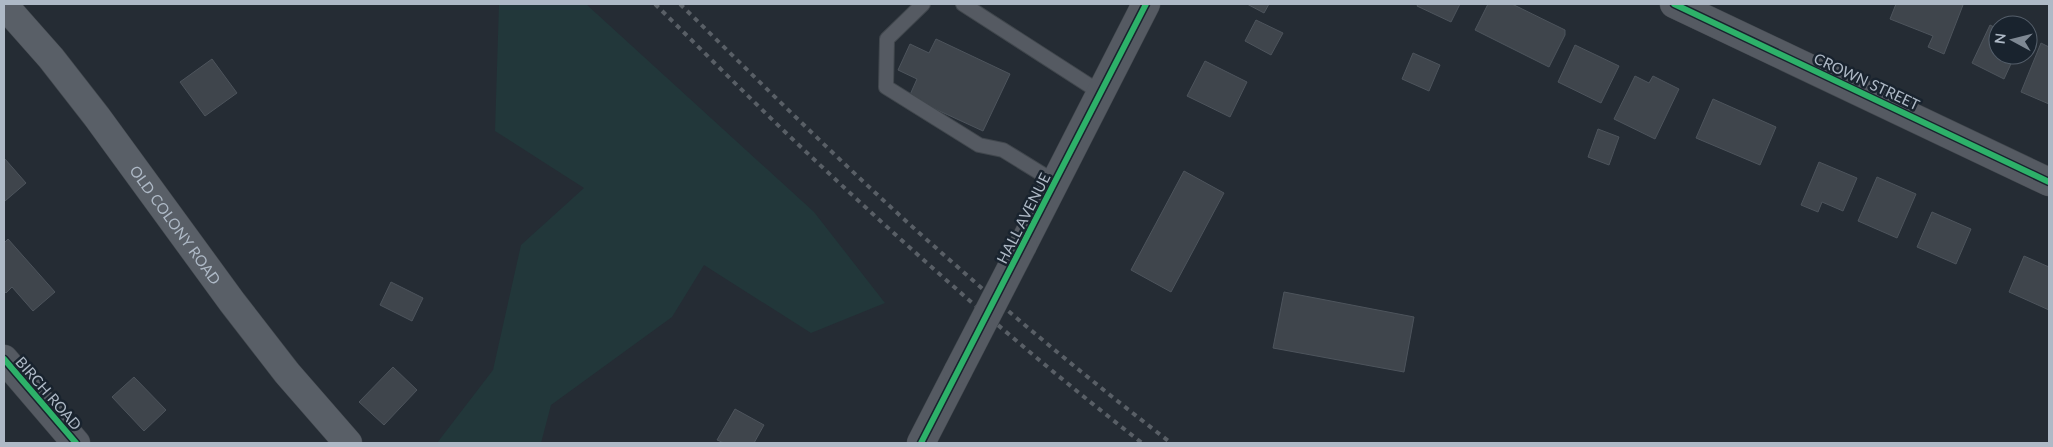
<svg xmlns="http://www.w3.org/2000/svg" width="2053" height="447" font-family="Lato,sans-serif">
  <rect width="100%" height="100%" fill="#252c34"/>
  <!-- green -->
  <path fill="#22373a" d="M499,4H586L814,212L885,303L811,333L704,265L672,317L551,405L541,443H437L493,370L521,245L584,188L495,131Z"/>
  <!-- building -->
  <g fill="#3f454c" stroke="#4d545c">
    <path d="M1247,4H1269L1264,13Z"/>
    <path d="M1418,4H1460L1451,22L1417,6Z"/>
    <path d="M1488,4H1512L1565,30V35L1549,67L1475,30Z"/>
    <path d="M1896,4H1959L1963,5L1944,54L1928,47L1933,36L1890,19Z"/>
    <path d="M1256,20L1283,33L1271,55L1245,41Z"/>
    <path d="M1990,25L1998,29V55H2015L2004,79L1972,63Z"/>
    <path d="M936,39L1010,74L983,131L909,97L917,79L898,70L910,44L929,53Z"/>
    <path d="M2041,43L2049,47V104L2021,92Z"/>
    <path d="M1575,45L1619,66L1601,103L1558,82Z"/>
    <path d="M1413,53L1440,65L1429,91L1402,79Z"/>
    <path d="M212,59L237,93L205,116L180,82Z"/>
    <path d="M1205,61L1247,82L1230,117L1187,96Z"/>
    <path d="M1635,76L1649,83L1653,76L1679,89L1655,139L1614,119Z"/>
    <path d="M1713,99L1776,127L1760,165L1696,138Z"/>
    <path d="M1598,129L1619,137L1609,165L1588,157Z"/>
    <path d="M5,159L26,183L5,201L4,200V160Z"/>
    <path d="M1819,162L1857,178L1843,211L1822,202L1818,212L1801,205Z"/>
    <path d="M1184,171L1224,193L1171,292L1131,270Z"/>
    <path d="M1877,177L1916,194L1897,238L1858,221Z"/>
    <path d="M1932,212L1971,229L1956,264L1917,247Z"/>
    <path d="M8,239L55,292L33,311L12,287L6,293L4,291V243Z"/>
    <path d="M2024,256L2049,267V310L2009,292Z"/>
    <path d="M391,282L423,298L412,321L380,305Z"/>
    <path d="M1284,292L1414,317L1404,372L1273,348Z"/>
    <path d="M393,367L417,390L384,425L359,402Z"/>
    <path d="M134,377L166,410L144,431L112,397Z"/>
    <path d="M735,409L764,425L754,443H724L717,440Z"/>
  </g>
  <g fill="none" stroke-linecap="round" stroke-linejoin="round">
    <defs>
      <g id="service">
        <path d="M923,4L887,39L886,87L979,145L1003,150L1055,182"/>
        <path d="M963,4L1101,93"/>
      </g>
      <g id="minor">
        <path d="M1674,4L2049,182"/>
        <path d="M4,359L76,443"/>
      </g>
      <g id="tertiary">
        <path d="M1023,245L1146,4"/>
        <path d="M921,443L958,371"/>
      </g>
      <g id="secondary">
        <path id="s1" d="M4,5L51,58L97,117L232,302L287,373L348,443"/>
      </g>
    </defs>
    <!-- service casing -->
    <use href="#service" stroke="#41474d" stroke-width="16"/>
    <!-- minor casing -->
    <use href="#minor" stroke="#41474d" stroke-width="29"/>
    <!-- tertiary casing -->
    <use href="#tertiary" stroke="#41474d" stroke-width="29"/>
    <!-- secondary casing -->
    <use href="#secondary" stroke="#41474d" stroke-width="29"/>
    <!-- service -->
    <use href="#service" stroke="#555a62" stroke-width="14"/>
    <!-- minor -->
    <use href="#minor" stroke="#555a62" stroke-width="28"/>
    <!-- tertiary -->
    <use href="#tertiary" stroke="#555a62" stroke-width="28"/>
    <!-- secondary -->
    <use href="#secondary" stroke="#595f67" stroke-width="28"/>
    <!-- rail -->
    <g stroke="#595f66" stroke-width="4" stroke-dasharray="5 5" stroke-linecap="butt">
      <path d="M655,4C704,52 753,102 803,149C912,252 1024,351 1142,443"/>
      <path d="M680,4C769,91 858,180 952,262C1023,325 1096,385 1171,443"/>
    </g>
    <defs>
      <path id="tertiary-bridge" d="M958,371L1023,245"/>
    </defs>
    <!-- tertiary-bridge casing -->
    <use href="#tertiary-bridge" stroke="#41474d" stroke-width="29" stroke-linecap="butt"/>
    <!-- tertiary-bridge -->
    <use href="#tertiary-bridge" stroke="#555a62" stroke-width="28"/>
    <defs>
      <g id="cycleway">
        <path d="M1674,4L2049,182"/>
        <path d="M4,359L76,443"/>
        <path d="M921,443L1146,4"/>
      </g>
    </defs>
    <!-- cycleway casing -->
    <use href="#cycleway" stroke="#19232e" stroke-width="9"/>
    <!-- cycleway -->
    <use href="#cycleway" stroke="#2db169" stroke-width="6"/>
  </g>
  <g text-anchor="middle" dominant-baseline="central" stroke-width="5" stroke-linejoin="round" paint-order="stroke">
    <!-- street labels -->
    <g font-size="15" fill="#aeb9c6" stroke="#19232e">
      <text transform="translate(1867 81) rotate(25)">CROWN STREET</text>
      <text transform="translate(1023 218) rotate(-63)">HALL AVENUE</text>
      <text stroke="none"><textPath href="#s1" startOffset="279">OLD COLONY ROAD</textPath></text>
      <text transform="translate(49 393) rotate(49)">BIRCH ROAD</text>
    </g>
  </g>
  <!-- border -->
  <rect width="2053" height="447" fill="none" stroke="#aeb9c6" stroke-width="10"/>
  <!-- north arrow -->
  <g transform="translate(2013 40) rotate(277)"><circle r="24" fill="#19232e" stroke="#555f6b"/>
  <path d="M0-4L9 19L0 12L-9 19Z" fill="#7e8893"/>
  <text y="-8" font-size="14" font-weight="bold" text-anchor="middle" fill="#aeb9c6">N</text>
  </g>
</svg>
